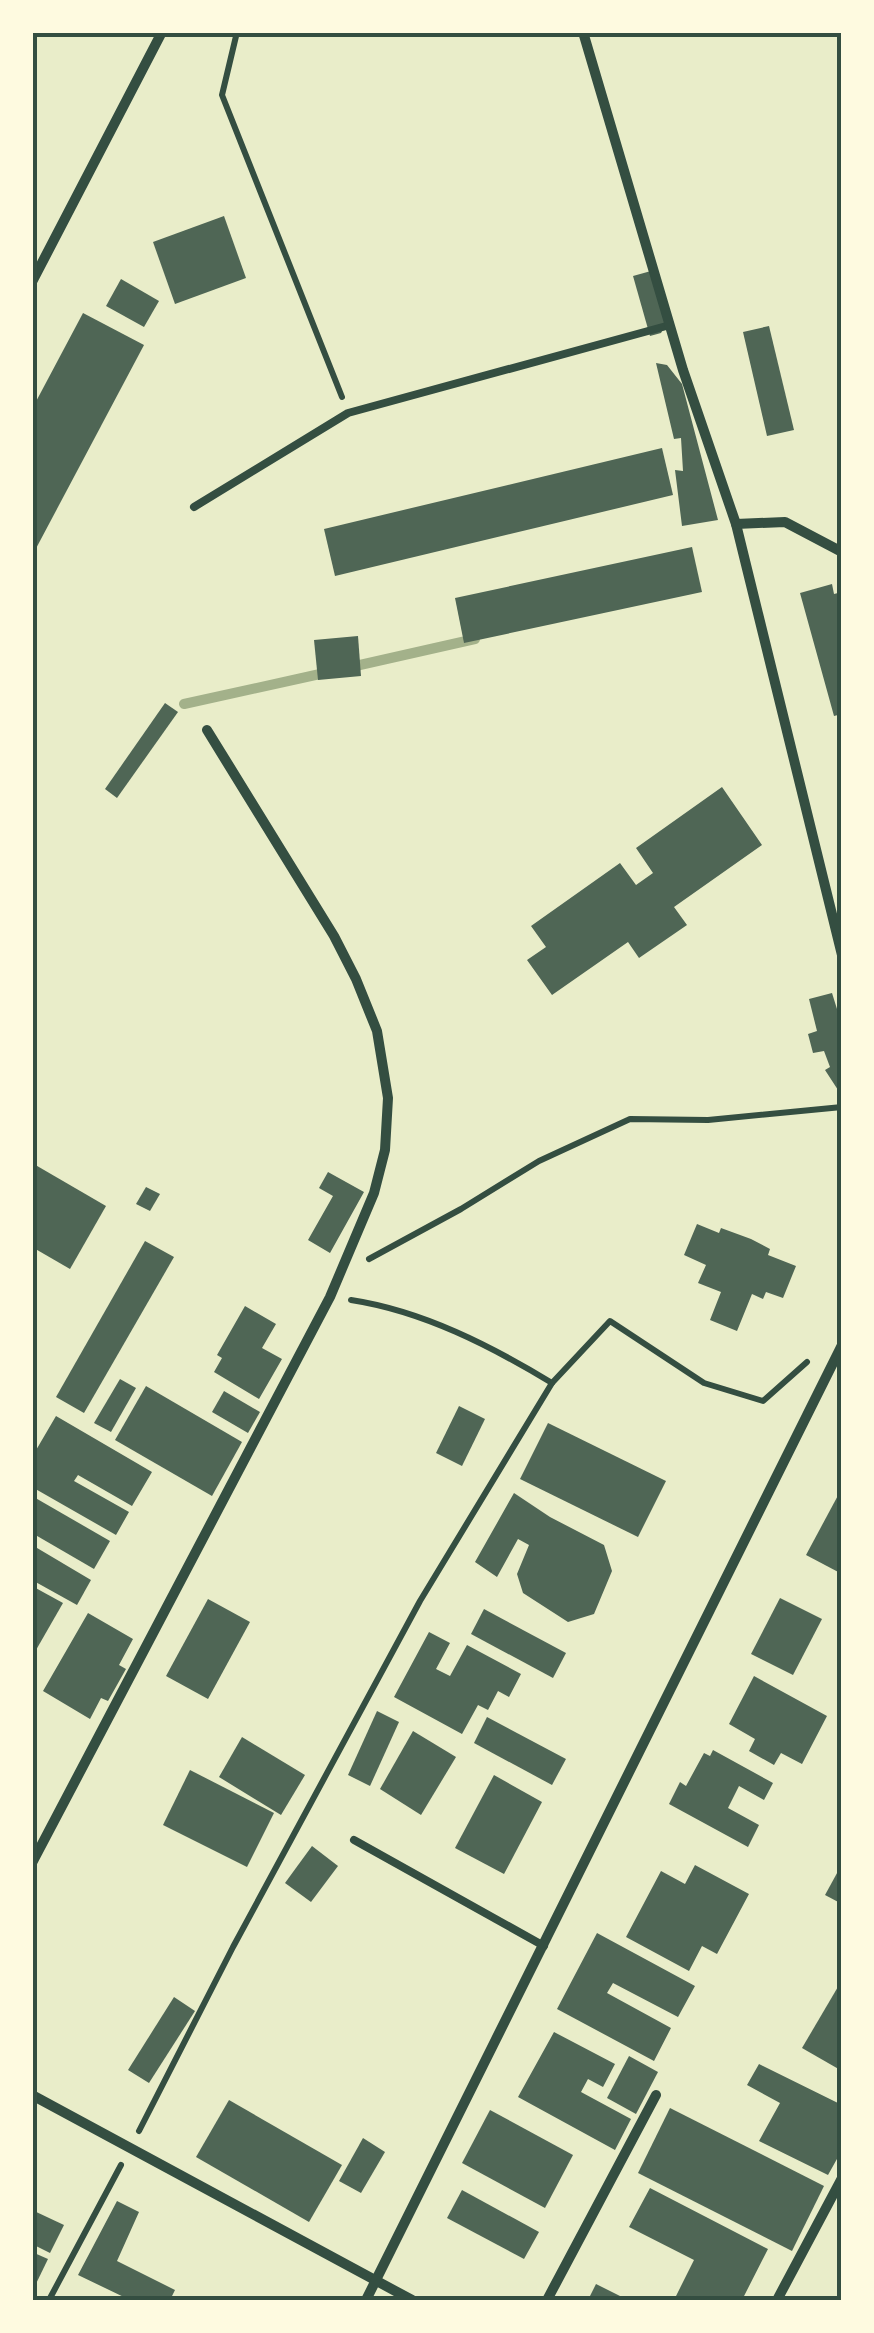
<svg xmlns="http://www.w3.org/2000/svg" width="874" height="2333" font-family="'PT Sans Narrow',sans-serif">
  <rect width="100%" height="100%" fill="#e9edc9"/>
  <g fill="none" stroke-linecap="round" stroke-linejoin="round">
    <!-- stream -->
    <g stroke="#a3b18a" stroke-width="10">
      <path d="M351,667L475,639"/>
      <path d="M184,704L329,672"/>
    </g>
  </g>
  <!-- building -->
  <g fill="#4f6655">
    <path d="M224,216L246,278L175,304L153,242Z"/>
    <path d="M651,271L667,322L661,333L650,336L633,276Z"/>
    <path d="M121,279L159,301L144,327L106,306Z"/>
    <path d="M83,313L144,345L32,556V409Z"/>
    <path d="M769,326L794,430L767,436L743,332Z"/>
    <path d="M656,363L667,365L682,384L718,520L682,526L675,470L683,471L681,438L674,439Z"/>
    <path d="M662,448L673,495L335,576L324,529Z"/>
    <path d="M692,547L702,592L464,643L455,598Z"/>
    <path d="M832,584L834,594L842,592V714L834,716L800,593Z"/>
    <path d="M358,636L361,676L318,680L314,640Z"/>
    <path d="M165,703L178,712L117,798L105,789Z"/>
    <path d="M722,787L762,845L674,907L687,925L639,958L628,942L552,995L527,960L546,947L531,926L620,863L636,885L653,873L636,848Z"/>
    <path d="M832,993L842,1025V1088L838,1090L825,1070L830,1067L824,1051L813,1053L808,1034L817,1031L809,999Z"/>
    <path d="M32,1163L106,1206L70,1269L32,1247Z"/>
    <path d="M328,1172L364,1192L330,1253L308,1240L333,1196L319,1188Z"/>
    <path d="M146,1187L160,1194L150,1211L136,1204Z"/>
    <path d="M697,1224L719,1233L721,1228L751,1239L770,1249L768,1255L796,1266L783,1298L766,1292L763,1299L752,1294L737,1331L710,1320L721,1292L698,1283L706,1265L684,1255Z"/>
    <path d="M145,1241L174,1257L84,1413L56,1397Z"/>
    <path d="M245,1306L276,1324L262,1348L282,1359L259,1399L214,1372L222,1358L217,1355Z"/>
    <path d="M120,1379L136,1388L111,1432L94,1423Z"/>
    <path d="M146,1386L242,1442L212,1496L115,1440Z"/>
    <path d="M224,1391L260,1412L248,1433L212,1412Z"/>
    <path d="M459,1406L485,1419L462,1466L436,1453Z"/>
    <path d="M56,1416L152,1472L132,1506L78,1475L74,1481L129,1512L116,1535L32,1487V1457Z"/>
    <path d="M548,1423L666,1481L638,1537L520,1479Z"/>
    <path d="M842,1488V1574L806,1555Z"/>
    <path d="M514,1493L550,1517L604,1545L612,1571L594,1614L568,1622L523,1593L517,1574L529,1545L518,1539L497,1577L475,1562Z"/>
    <path d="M32,1496L110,1541L94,1569L32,1533Z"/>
    <path d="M32,1545L91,1580L77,1605L32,1580Z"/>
    <path d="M32,1586L63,1603L32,1657Z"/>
    <path d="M780,1598L822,1619L793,1675L751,1654Z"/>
    <path d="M208,1599L250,1622L208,1699L166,1676Z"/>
    <path d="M484,1609L566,1653L553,1678L471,1634Z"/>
    <path d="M88,1613L133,1639L119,1665L126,1669L108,1701L101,1698L90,1719L43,1691Z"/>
    <path d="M429,1632L450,1643L436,1669L450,1676L467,1645L521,1674L509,1697L498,1691L488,1710L478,1705L462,1734L394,1697Z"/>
    <path d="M754,1676L827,1716L802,1764L781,1753L774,1765L749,1751L755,1739L729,1724Z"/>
    <path d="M377,1711L399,1722L370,1786L348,1775Z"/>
    <path d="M487,1717L566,1759L552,1785L474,1743Z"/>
    <path d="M413,1731L456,1757L421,1815L380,1789Z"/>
    <path d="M242,1737L305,1775L281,1815L219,1777Z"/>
    <path d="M713,1750L773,1783L764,1800L739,1786L728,1808L759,1825L748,1847L669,1804L680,1782L686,1786L704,1753L710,1756Z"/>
    <path d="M190,1770L274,1813L247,1867L163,1825Z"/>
    <path d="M494,1775L542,1802L504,1874L455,1848Z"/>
    <path d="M312,1846L338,1866L311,1902L285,1883Z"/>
    <path d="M842,1864V1904L825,1895Z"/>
    <path d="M695,1865L749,1894L717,1954L702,1946L689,1971L626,1937L661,1871L685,1884Z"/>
    <path d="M597,1933L695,1986L678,2017L613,1983L607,1993L671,2028L654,2061L557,2009Z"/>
    <path d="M842,1980V2071L802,2048Z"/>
    <path d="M174,1997L195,2011L149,2083L128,2070Z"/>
    <path d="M554,2032L615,2064L603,2087L588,2079L581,2092L631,2119L615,2150L518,2097Z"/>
    <path d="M629,2056L658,2072L636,2114L607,2098Z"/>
    <path d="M759,2064L842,2105V2150L828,2175L759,2141L780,2103L747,2085Z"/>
    <path d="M229,2100L342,2165L309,2222L196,2157Z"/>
    <path d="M670,2108L824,2186L792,2251L638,2173Z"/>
    <path d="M490,2110L573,2155L545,2208L462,2163Z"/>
    <path d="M363,2138L385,2152L361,2193L339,2181Z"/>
    <path d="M650,2188L768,2249L742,2300H674L694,2260L629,2227Z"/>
    <path d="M462,2190L539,2232L524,2259L447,2218Z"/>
    <path d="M117,2201L139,2212L117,2261L175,2290L170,2300H130L78,2275Z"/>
    <path d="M32,2210L64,2225L50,2253L32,2244Z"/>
    <path d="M32,2252L48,2259L32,2292Z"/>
    <path d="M596,2284L628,2300H588Z"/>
  </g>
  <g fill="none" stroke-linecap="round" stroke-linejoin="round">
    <!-- path -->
    <g stroke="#344e41" stroke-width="6">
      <path d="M237,32L222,95L342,397"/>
      <path d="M369,1259L461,1209L539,1161L630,1119L708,1120L842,1107"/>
      <path d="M351,1300C423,1311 491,1346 552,1383L610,1321L704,1383L763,1401L807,1362"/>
      <path d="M139,2131L233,1947L420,1601L552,1383"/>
      <path d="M49,2300L121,2165"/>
    </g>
    <!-- service -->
    <g stroke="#344e41" stroke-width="8">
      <path d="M194,507L348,413L670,325"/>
      <path d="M354,1840L544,1946"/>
    </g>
    <!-- minor -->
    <g stroke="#344e41" stroke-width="10">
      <path d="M583,32L683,370L736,524L842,955"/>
      <path d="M32,282L162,32"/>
      <path d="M736,524L785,522L842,552"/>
      <path d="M32,1863L330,1297L374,1193L385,1150L388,1098L377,1031L356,979L334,936L207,730"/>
      <path d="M32,2095L412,2300"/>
      <path d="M366,2300L842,1345"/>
      <path d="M547,2300L656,2095"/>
      <path d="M777,2300L842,2178"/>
    </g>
  </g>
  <!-- border -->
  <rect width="874" height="2333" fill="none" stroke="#fefae0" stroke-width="70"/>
  <rect x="35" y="35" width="804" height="2263" fill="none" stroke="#344e41" stroke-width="4"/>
</svg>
